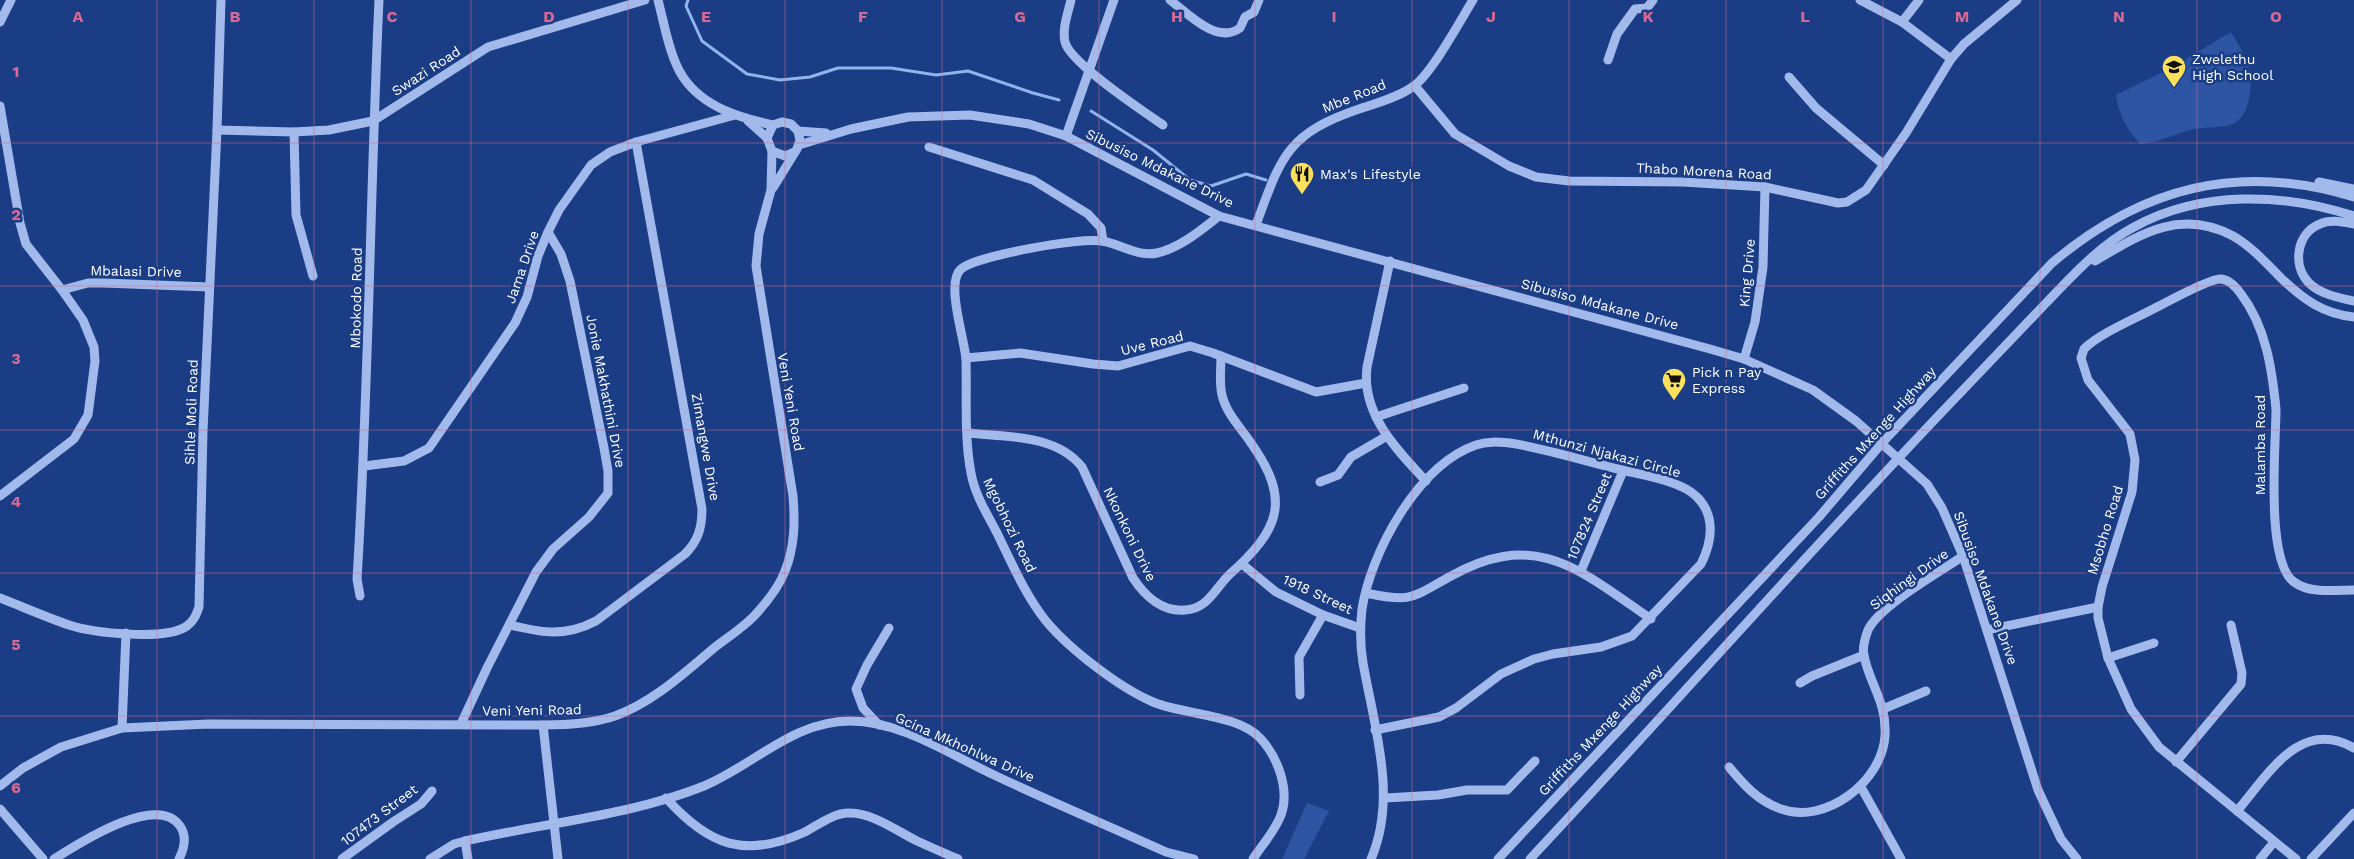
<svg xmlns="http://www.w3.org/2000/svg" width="2354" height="859" font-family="'Work Sans',sans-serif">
  <rect width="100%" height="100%" fill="#1a3d85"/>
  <!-- green -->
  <g fill="#2d55a3">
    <path d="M2231,32C2246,56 2256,75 2248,103C2246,112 2241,120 2233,124C2220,129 2204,126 2191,130C2174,134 2157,143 2140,144C2127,129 2118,114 2116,95L2171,68Z"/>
    <path d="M1307,803L1329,811L1304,859H1282Z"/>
  </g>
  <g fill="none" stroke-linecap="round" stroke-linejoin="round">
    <!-- stream -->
    <g stroke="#93b3ee" stroke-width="3">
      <path d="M688,0L686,6L702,41L747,74L780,80L810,77L838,68H891L936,75L968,71L1033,93L1059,100"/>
      <path d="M1091,111L1153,150L1190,180L1211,186L1246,174L1266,180"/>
    </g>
    <!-- minor -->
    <g stroke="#a1baeb" stroke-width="9">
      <path d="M658,0C664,23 670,58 683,77C703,107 740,118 773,125"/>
      <path d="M1071,0C1068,13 1062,28 1065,42C1070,63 1143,111 1163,125"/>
      <path d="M1170,0C1187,13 1217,45 1240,28L1245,17L1254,12L1259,0"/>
      <path d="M1860,0L1902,22L1951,59"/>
      <path d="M0,22L11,0"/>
      <path d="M1902,22L1919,0"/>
      <path d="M1608,60L1617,34L1635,9L1647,8L1653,0"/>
      <path d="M1789,77L1816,108L1884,165"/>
      <path d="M1415,86L1455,134L1509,166L1536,177L1569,181L1683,182L1765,187L1838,203L1847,202L1866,190L1906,133L1951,59L1964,44L2017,0"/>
      <path d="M0,106L20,223L26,244L62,290L83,320L94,347L95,361L88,415L74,439L0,496"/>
      <path d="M748,121L767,138"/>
      <path d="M217,130L294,132L329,130L373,121L488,47L645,0"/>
      <path d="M798,131L826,133"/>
      <path d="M294,132L296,215L313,276"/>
      <path d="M1066,136L1114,0"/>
      <path d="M799,145L851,129L908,117L970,115L1029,124L1066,136L1219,216L1710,349L1744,359L1813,390L1856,421L1927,484L1942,508L1963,556L2038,790L2061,839L2077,859"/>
      <path d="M929,147L1033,180L1088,214L1101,228L1103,241"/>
      <path d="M2319,182L2354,189"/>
      <path d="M773,188L797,149L800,140L798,131L791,124L782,122L773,125L767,138L772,151L785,156L794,152"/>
      <path d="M1219,216C1201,230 1180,248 1157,253C1137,257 1121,244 1102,241C1081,237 975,256 961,269C945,283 965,339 966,360C967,398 964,436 971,473C975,496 988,515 998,535C1012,564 1026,596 1046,621C1069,649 1120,688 1153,702C1184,715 1237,714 1260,738C1278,757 1290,790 1281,815C1275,831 1262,845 1253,859"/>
      <path d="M2354,224C2343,222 2330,219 2320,224C2297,233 2292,264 2308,282C2319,294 2339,298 2354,301"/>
      <path d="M1256,225C1281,157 1286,134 1359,109C1375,104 1402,96 1415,85C1433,71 1460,21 1473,0"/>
      <path d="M1390,261L1367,367C1361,414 1397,450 1426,481"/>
      <path d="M2095,261C2140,234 2180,208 2233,236C2251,246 2267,264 2282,279C2303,299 2323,314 2354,317"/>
      <path d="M62,290L88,283H104L209,287"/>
      <path d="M966,358L1020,353L1093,364L1118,366L1190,346L1213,353L1316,392L1366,383"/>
      <path d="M1744,359L1755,322L1763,267L1765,187"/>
      <path d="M1376,417L1464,388"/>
      <path d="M968,433C1006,437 1056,434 1082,467L1133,578C1145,596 1161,612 1185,610C1208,609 1215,588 1230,574C1279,530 1292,501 1251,443C1241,428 1226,413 1222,395C1219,383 1221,369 1221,356"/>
      <path d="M364,466L404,461L429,448L515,323L527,297L538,256L548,232L559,210L591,165L610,152L636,142L735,115"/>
      <path d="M1320,482L1338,475L1351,457L1387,436"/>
      <path d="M1242,564L1276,592L1323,615L1360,628"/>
      <path d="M1581,571L1623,471"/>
      <path d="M1366,593C1412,603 1411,598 1451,576C1537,528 1581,571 1651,619"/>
      <path d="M360,596L357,579C369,386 370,193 379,0"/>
      <path d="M0,598C23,607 46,617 69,625C93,633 166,641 187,626C194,621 196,615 199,607L203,431L217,130L221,0"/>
      <path d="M510,625C543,633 565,637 596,621L685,554C698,541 702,528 702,509L636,142"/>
      <path d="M1987,630L2098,607"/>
      <path d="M2108,658L2154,643"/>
      <path d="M1800,683L1812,676L1864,655"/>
      <path d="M1300,695L1299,657L1323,615"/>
      <path d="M1883,709L1926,691"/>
      <path d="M461,724L487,668L536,572L553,549L589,517L608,493V471L604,448L570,281L561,254L548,232"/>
      <path d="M543,725L558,859"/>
      <path d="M879,725L863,708L856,689L867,665L889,628"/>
      <path d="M122,728L126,633"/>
      <path d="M2176,762L2241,684L2242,673L2231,625"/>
      <path d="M1729,767C1744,785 1758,801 1781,809C1825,825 1882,782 1885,736C1887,702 1870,685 1864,656C1862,648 1865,638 1868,630C1879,606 1940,572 1963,556"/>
      <path d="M0,786L23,768L61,747L122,728L209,724L543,725C567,725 592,724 615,716C653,702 683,674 714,648C728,637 744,627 755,615C767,602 779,587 785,571C795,546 795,522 793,496L756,266L759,234L771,190L772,151"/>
      <path d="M1861,787L1901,859"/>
      <path d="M666,798C709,846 745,859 805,832C818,825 835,812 850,813C873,813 897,831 917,841C930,847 944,853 958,859"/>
      <path d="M1385,798L1438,795L1467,790H1507L1535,761"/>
      <path d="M0,809L43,859"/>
      <path d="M2237,811C2268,775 2300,717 2354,748"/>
      <path d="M465,841L468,859"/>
      <path d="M54,859C78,844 157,792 180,826C187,836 184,849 179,859"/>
      <path d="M342,859L393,822L421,804L432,791"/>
      <path d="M430,859L454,844L465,841C544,823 629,816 704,786C754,765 793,721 850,721C901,721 949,754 994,775C1051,802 1109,826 1166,852L1194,859"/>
      <path d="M1371,859C1398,797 1374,726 1363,663C1360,645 1360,627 1362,609C1371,552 1418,465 1476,445C1487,441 1498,442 1510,443C1548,449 1584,461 1622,470C1642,475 1682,481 1697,497C1716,516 1712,542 1701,564L1632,636L1601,647L1553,654L1534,659L1501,674L1456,708L1439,717L1375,730"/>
      <path d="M1498,859L1819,517L1882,443L2052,263C2142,187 2239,162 2354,197"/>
      <path d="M1530,859C1675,704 1815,544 1962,391C1990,362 2018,332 2046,303C2073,275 2100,245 2134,227C2201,190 2283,193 2354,216"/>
      <path d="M2260,859L2274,842"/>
      <path d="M2296,859L2159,747L2131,709L2108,658L2098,618V607L2102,587L2132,492L2135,460L2130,434L2088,380L2081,358L2084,349C2100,333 2137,318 2157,307C2169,301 2209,279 2220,279C2229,279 2236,287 2241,294C2266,327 2272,369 2276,409C2276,445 2265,561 2294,582C2310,594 2335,590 2354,590"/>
      <path d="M2311,859L2354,813"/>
    </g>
  </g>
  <!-- grid -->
  <path fill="none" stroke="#d76994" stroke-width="1" stroke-opacity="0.55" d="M157,0V859M314,0V859M471,0V859M628,0V859M785,0V859M942,0V859M1099,0V859M1255,0V859M1412,0V859M1569,0V859M1726,0V859M1883,0V859M2040,0V859M2197,0V859M0,143H2354M0,286H2354M0,430H2354M0,573H2354M0,716H2354"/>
  <!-- icons -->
  <defs>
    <symbol id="school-pin" viewBox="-11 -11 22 30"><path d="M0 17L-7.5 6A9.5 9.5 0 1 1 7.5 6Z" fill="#fde15d" stroke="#1a3d85"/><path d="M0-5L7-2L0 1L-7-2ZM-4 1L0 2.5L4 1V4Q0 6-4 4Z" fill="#111"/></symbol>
    <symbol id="restaurant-pin" viewBox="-11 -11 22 30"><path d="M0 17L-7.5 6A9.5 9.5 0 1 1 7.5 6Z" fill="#fde15d" stroke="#1a3d85"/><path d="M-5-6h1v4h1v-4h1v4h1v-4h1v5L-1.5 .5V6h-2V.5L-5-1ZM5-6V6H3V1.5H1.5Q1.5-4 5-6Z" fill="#111"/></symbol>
    <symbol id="supermarket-pin" viewBox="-11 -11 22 30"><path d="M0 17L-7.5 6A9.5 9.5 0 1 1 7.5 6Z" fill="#fde15d" stroke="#1a3d85"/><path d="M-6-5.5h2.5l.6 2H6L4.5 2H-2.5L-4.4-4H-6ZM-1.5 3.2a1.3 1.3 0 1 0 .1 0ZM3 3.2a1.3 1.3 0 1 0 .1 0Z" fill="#111"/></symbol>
  </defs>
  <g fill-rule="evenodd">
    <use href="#school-pin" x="2160" y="53" width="28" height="38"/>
    <use href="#restaurant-pin" x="1288" y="160" width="28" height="38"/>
    <use href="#supermarket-pin" x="1660" y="366" width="28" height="38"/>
  </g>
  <g text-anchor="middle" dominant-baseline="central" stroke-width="5" stroke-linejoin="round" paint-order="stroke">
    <!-- poi labels -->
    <g font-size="14" fill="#fff" stroke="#1a3d85" text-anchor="start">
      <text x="2192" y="59">Zwelethu<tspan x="2192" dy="16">High School</tspan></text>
      <text x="1320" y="174">Max's Lifestyle</text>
      <text x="1692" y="372">Pick n Pay<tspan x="1692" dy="16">Express</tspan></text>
    </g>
    <!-- street labels -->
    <g font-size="14" fill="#fff" stroke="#1a3d85">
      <text transform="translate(426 71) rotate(-33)">Swazi Road</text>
      <text transform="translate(1354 96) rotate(-22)">Mbe Road</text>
      <text transform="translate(1160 168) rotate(26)">Sibusiso Mdakane Drive</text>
      <text transform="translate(1704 171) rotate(3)">Thabo Morena Road</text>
      <text transform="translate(522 267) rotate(-71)">Jama Drive</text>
      <text transform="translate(136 271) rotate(1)">Mbalasi Drive</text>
      <text transform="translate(1747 273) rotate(-85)">King Drive</text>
      <text transform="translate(356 298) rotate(-89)">Mbokodo Road</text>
      <text transform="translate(1600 304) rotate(15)">Sibusiso Mdakane Drive</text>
      <text transform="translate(1152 343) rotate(-14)">Uve Road</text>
      <text transform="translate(606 391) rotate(79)">Jonie Makhathini Drive</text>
      <text transform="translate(791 402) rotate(80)">Veni Yeni Road</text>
      <text transform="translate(191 412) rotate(-88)">Sihle Moli Road</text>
      <text transform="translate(1875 433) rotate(-48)">Griffiths Mxenge Highway</text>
      <text transform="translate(2260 445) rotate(-90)">Malamba Road</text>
      <text transform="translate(706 447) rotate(80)">Zimangwe Drive</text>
      <text transform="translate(1607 453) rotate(15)">Mthunzi Njakazi Circle</text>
      <text transform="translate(1589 516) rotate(-67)">107824 Street</text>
      <text transform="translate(1010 525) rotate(64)">Mgobhozi Road</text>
      <text transform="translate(2105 530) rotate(-73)">Msobho Road</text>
      <text transform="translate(1130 534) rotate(64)">Nkonkoni Drive</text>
      <text transform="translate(1909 579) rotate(-36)">Siqhingi Drive</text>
      <text transform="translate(1986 588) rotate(70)">Sibusiso Mdakane Drive</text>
      <text transform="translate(1318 594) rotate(25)">1918 Street</text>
      <text transform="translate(532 710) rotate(-1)">Veni Yeni Road</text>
      <text transform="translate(1600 730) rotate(-47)">Griffiths Mxenge Highway</text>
      <text transform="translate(965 747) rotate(24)">Gcina Mkhohlwa Drive</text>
      <text transform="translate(379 815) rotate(-37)">107473 Street</text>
    </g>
  </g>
  <g font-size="16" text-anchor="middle" font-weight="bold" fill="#d76994" stroke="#1a3d85" stroke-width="5" stroke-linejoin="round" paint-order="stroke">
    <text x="78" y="22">A</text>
    <text x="235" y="22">B</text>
    <text x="392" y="22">C</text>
    <text x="549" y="22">D</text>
    <text x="706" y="22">E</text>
    <text x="863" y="22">F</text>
    <text x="1020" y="22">G</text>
    <text x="1177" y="22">H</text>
    <text x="1334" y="22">I</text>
    <text x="1491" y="22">J</text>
    <text x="1648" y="22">K</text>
    <text x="1805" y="22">L</text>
    <text x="1962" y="22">M</text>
    <text x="2119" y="22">N</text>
    <text x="2276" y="22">O</text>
    <text x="16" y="77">1</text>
    <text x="16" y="220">2</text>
    <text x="16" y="364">3</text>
    <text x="16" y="507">4</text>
    <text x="16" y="650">5</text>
    <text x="16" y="793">6</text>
  </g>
</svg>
